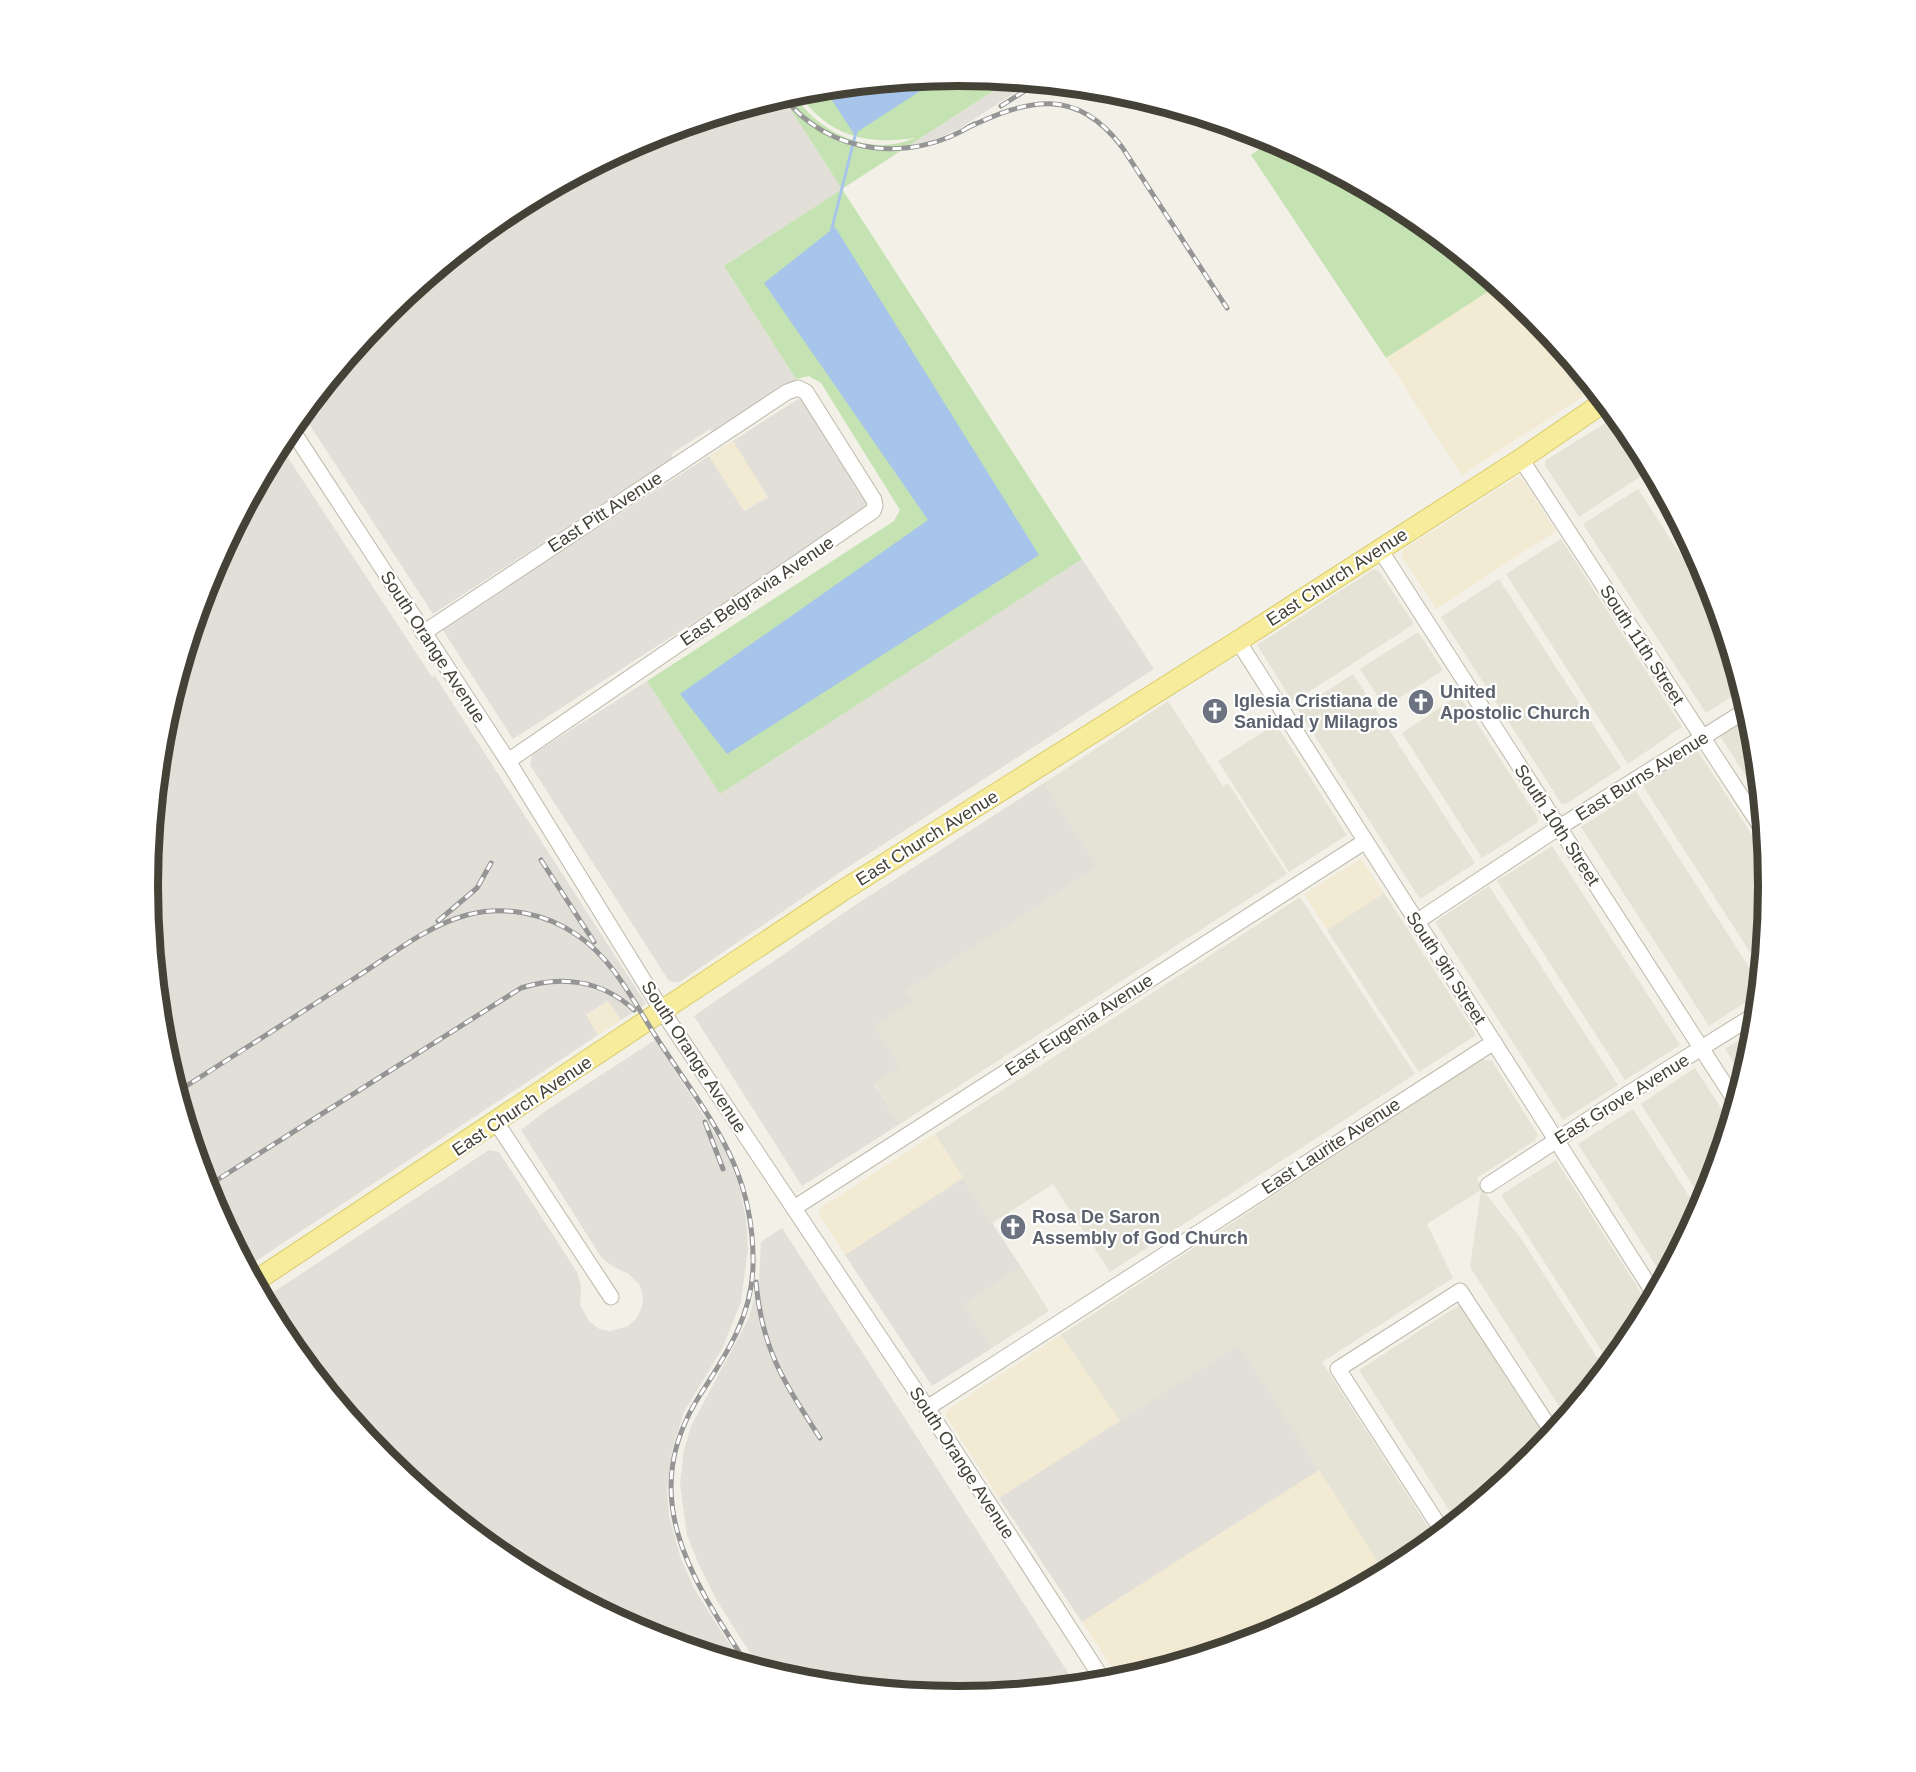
<svg xmlns="http://www.w3.org/2000/svg" width="1916" height="1772" font-family="Helvetica,sans-serif">
  <rect width="100%" height="100%" fill="#f2f0e7"/>
  <!-- residential -->
  <g fill="#e5e3d5">
    <path d="M1612,419L1647,472L1579,517L1545,465L1546,460Z"/>
    <path d="M1655,478L1707,576L1710,583L1645,484Z"/>
    <path d="M1638,489L1719,614L1742,690L1706,713L1583,524Z"/>
    <path d="M1561,539L1682,727L1628,764L1506,574Z"/>
    <path d="M1374,569L1379,571L1414,624L1293,702L1257,645Z"/>
    <path d="M1499,579L1621,768L1566,804L1561,803L1441,617Z"/>
    <path d="M1418,632L1443,670L1385,707L1360,669Z"/>
    <path d="M1353,674L1475,863L1420,899L1298,710Z"/>
    <path d="M1459,695L1538,818L1537,823L1482,858L1402,733Z"/>
    <path d="M1168,701L1223,786L1228,783L1287,874L900,1124L874,1083L901,1066L875,1026L912,1001L906,991L1098,867L1044,783Z"/>
    <path d="M1750,717L1753,728L1760,798L1720,736Z"/>
    <path d="M1276,724L1347,835L1289,872L1218,761Z"/>
    <path d="M1698,751L1766,857L1769,886L1761,969L1643,786Z"/>
    <path d="M1636,791L1759,983L1758,994L1709,1026L1581,827Z"/>
    <path d="M1552,846L1680,1045L1625,1080L1497,881Z"/>
    <path d="M1489,886L1618,1085L1563,1120L1435,922Z"/>
    <path d="M1384,893L1476,1035L1419,1072L1327,930Z"/>
    <path d="M1300,897L1415,1074L1110,1272L1053,1184L992,1223L935,1134Z"/>
    <path d="M1755,1030L1753,1045L1743,1078L1725,1049Z"/>
    <path d="M1482,1059L1492,1061L1538,1135L1534,1141L1477,1178L1482,1189L1522,1240L1605,1370L1566,1417L1470,1267L1481,1190L1427,1224L1453,1278L1322,1362L1435,1538L1408,1561L1385,1573L1239,1346L1120,1421L1061,1335Z"/>
    <path d="M1695,1068L1730,1122L1704,1203L1641,1104Z"/>
    <path d="M1633,1109L1699,1212L1664,1278L1578,1144Z"/>
    <path d="M1556,1160L1649,1305L1632,1337L1610,1364L1501,1195Z"/>
    <path d="M1021,1267L1049,1311L992,1348L964,1304Z"/>
    <path d="M1461,1304L1548,1439L1531,1460L1456,1521L1359,1370Z"/>
  </g>
  <!-- commercial -->
  <g fill="#f2ead3">
    <path d="M1498,285L1532,313L1594,389L1462,475L1386,358Z"/>
    <path d="M1617,417L1633,436L1651,470L1647,472L1612,419Z"/>
    <path d="M733,441L768,496L744,511L709,456Z"/>
    <path d="M1517,477L1522,479L1556,531L1436,609L1402,556L1403,550Z"/>
    <path d="M1361,859L1384,893L1327,930L1304,894Z"/>
    <path d="M609,1001L621,1020L598,1035L586,1016Z"/>
    <path d="M935,1134L963,1178L845,1255L819,1214L820,1208Z"/>
    <path d="M1061,1335L1120,1421L999,1498L946,1416V1411Z"/>
    <path d="M1319,1470L1385,1573L1268,1635L1120,1680L1082,1622Z"/>
  </g>
  <!-- industrial -->
  <g fill="#e1dfd8">
    <path d="M1010,80L1031,82L959,129L933,140L908,146Z"/>
    <path d="M782,96L842,189L724,266L796,379L713,433L710,429L671,454L673,458L433,614L302,413L385,312L508,211L648,137Z"/>
    <path d="M806,394L877,504L513,739L442,629L709,456L744,511L768,497L733,441Z"/>
    <path d="M279,444L432,677L435,676L646,1004L621,1020L608,1001L586,1015L598,1035L247,1267L209,1196L163,1044L147,886L163,727L209,575Z"/>
    <path d="M1082,559L1154,669L842,871L678,983L669,981L530,765L532,755L647,681L720,794Z"/>
    <path d="M1044,783L1098,867L906,991L913,1001L875,1026L901,1066L874,1084L900,1124L802,1186L694,1016L851,908Z"/>
    <path d="M655,1040L726,1151L738,1181L746,1217L748,1249L741,1302L722,1349L684,1412L672,1450L667,1490L669,1516L681,1559L695,1590L742,1664L647,1635L507,1560L384,1459L283,1336L263,1299L489,1150L499,1152L577,1272L581,1286L580,1305L589,1321L599,1329L611,1331L628,1326L637,1318L642,1307L643,1296L639,1284L629,1274L612,1266L601,1257L521,1130L544,1112Z"/>
    <path d="M963,1178L1021,1267L964,1304L992,1348L932,1386L845,1255Z"/>
    <path d="M782,1228L931,1459L1076,1685L958,1697L799,1681L761,1670L717,1601L699,1565L687,1535L680,1484L684,1450L691,1426L749,1318L759,1279L761,1242Z"/>
    <path d="M1239,1345L1319,1470L1082,1622L999,1498Z"/>
  </g>
  <!-- green -->
  <g fill="#c5e3b2">
    <path d="M958,75L1010,80L842,189L1082,559L720,794L647,681L894,521L900,510L821,383L809,376L796,379L724,266L842,189L782,96L793,93C817,132 870,158 915,138C863,145 829,136 797,92Z"/>
    <path d="M1274,140L1409,212L1498,285L1386,358L1251,155Z"/>
  </g>
  <!-- parking -->
  <path fill="#e3e2de" d="M1570,359L1591,385L1581,394L1561,365Z"/>
  <!-- water -->
  <g fill="#a7c4ea">
    <path d="M942,77L854,134L824,88Z"/>
    <path d="M835,227L1039,555L727,754L680,694L928,520L764,283Z"/>
  </g>
  <g fill="none" stroke-linecap="round" stroke-linejoin="round">
    <!-- stream -->
    <path stroke="#a7c4ea" stroke-width="3" d="M831,232L857,128"/>
    <defs>
      <g id="minor">
        <path d="M290,427L508,761L663,1012L927,1408L1105,1683"/>
        <path d="M1521,459L1763,830"/>
        <path d="M1379,548L1736,1102"/>
        <path d="M423,633L787,392L798,388L806,392L874,500L875,506L873,511L508,761"/>
        <path d="M1238,641L1655,1295"/>
        <path d="M1416,922L1558,828L1748,709"/>
        <path d="M496,1122L611,1297"/>
        <path d="M1488,1185L1626,1095L1756,1014"/>
        <path d="M794,1208L1364,842"/>
        <path d="M927,1408L1494,1042"/>
        <path d="M1443,1532L1338,1369L1460,1291L1553,1433"/>
      </g>
      <path id="major" d="M254,1282L842,891L1238,641L1521,459L1604,402"/>
    </defs>
    <!-- minor casing -->
    <use href="#minor" stroke="#bdb9aa" stroke-width="17"/>
    <!-- major casing -->
    <use href="#major" stroke="#dacc6c" stroke-width="22"/>
    <!-- minor -->
    <use href="#minor" stroke="#fff" stroke-width="15"/>
    <!-- major -->
    <use href="#major" stroke="#f6ec9b" stroke-width="20"/>
    <defs>
      <g id="rail">
        <path d="M783,96C829,156 912,164 974,124"/>
        <path d="M1001,106L1037,83"/>
        <path d="M967,128C1028,99 1076,86 1122,147L1227,308"/>
        <path d="M541,860L594,942"/>
        <path d="M438,921L477,888L491,863"/>
        <path d="M177,1092C237,1054 296,1016 355,978C390,956 426,926 467,915C504,905 545,913 577,935C616,961 637,1009 662,1046C712,1122 755,1171 753,1266C752,1316 726,1355 700,1395C635,1497 692,1579 748,1666"/>
        <path d="M705,1122L723,1169"/>
        <path d="M206,1187L521,988C561,975 602,980 634,1010"/>
        <path d="M756,1282C762,1350 784,1382 820,1438"/>
      </g>
    </defs>
    <!-- rail casing -->
    <use href="#rail" stroke="#959595" stroke-width="5"/>
    <!-- rail -->
    <use href="#rail" stroke="#fff" stroke-width="3" stroke-dasharray="9" stroke-linecap="butt"/>
  </g>
  <!-- icons -->
  <defs>
    <symbol id="church-disc" viewBox="-11 -11 22 22"><circle r="9.5" fill="#6b7280" stroke="#fff"/><path d="M-1.2-6h2.4v3.5h3.3v2.4h-3.3V6h-2.4V-.1h-3.3v-2.4h3.3Z" fill="#fff"/></symbol>
  </defs>
  <g fill-rule="evenodd">
    <use href="#church-disc" x="1406" y="687" width="30" height="30"/>
    <use href="#church-disc" x="1200" y="696" width="30" height="30"/>
    <use href="#church-disc" x="998" y="1212" width="30" height="30"/>
  </g>
  <g text-anchor="middle" dominant-baseline="central" stroke-width="4.5" stroke-linejoin="round" paint-order="stroke">
    <!-- street labels -->
    <g font-size="18" fill="#444136" stroke="#fff">
      <text transform="translate(605 512) rotate(-33)">East Pitt Avenue</text>
      <text transform="translate(1337 577) rotate(-33)">East Church Avenue</text>
      <text transform="translate(757 591) rotate(-34)">East Belgravia Avenue</text>
      <text transform="translate(1642 645) rotate(57)">South 11th Street</text>
      <text transform="translate(433 647) rotate(57)">South Orange Avenue</text>
      <text transform="translate(1642 776) rotate(-32)">East Burns Avenue</text>
      <text transform="translate(1557 825) rotate(57)">South 10th Street</text>
      <text transform="translate(927 838) rotate(-32)">East Church Avenue</text>
      <text transform="translate(1446 968) rotate(57)">South 9th Street</text>
      <text transform="translate(1079 1025) rotate(-33)">East Eugenia Avenue</text>
      <text transform="translate(694 1057) rotate(57)">South Orange Avenue</text>
      <text transform="translate(1622 1099) rotate(-32)">East Grove Avenue</text>
      <text transform="translate(522 1106) rotate(-34)">East Church Avenue</text>
      <text transform="translate(1331 1146) rotate(-33)">East Laurite Avenue</text>
      <text transform="translate(962 1463) rotate(57)">South Orange Avenue</text>
    </g>
    <!-- worship labels -->
    <g font-size="18" font-weight="bold" fill="#5b616d" stroke="#fff" text-anchor="start">
      <text x="1440" y="692">United<tspan x="1440" dy="21">Apostolic Church</tspan></text>
      <text x="1234" y="701">Iglesia Cristiana de<tspan x="1234" dy="21">Sanidad y Milagros</tspan></text>
      <text x="1032" y="1217">Rosa De Saron<tspan x="1032" dy="21">Assembly of God Church</tspan></text>
    </g>
  </g>
  <!-- crop -->
  <path d="M0 0H1916V1772H0ZM158 886a800 800 0 1 1 1600 0a800 800 0 1 1-1600 0Z" fill="#fff" fill-rule="evenodd"/>
  <path fill="none" stroke="#444136" stroke-width="8" d="M158 886a800 800 0 1 1 1600 0a800 800 0 1 1-1600 0Z"/>
</svg>
